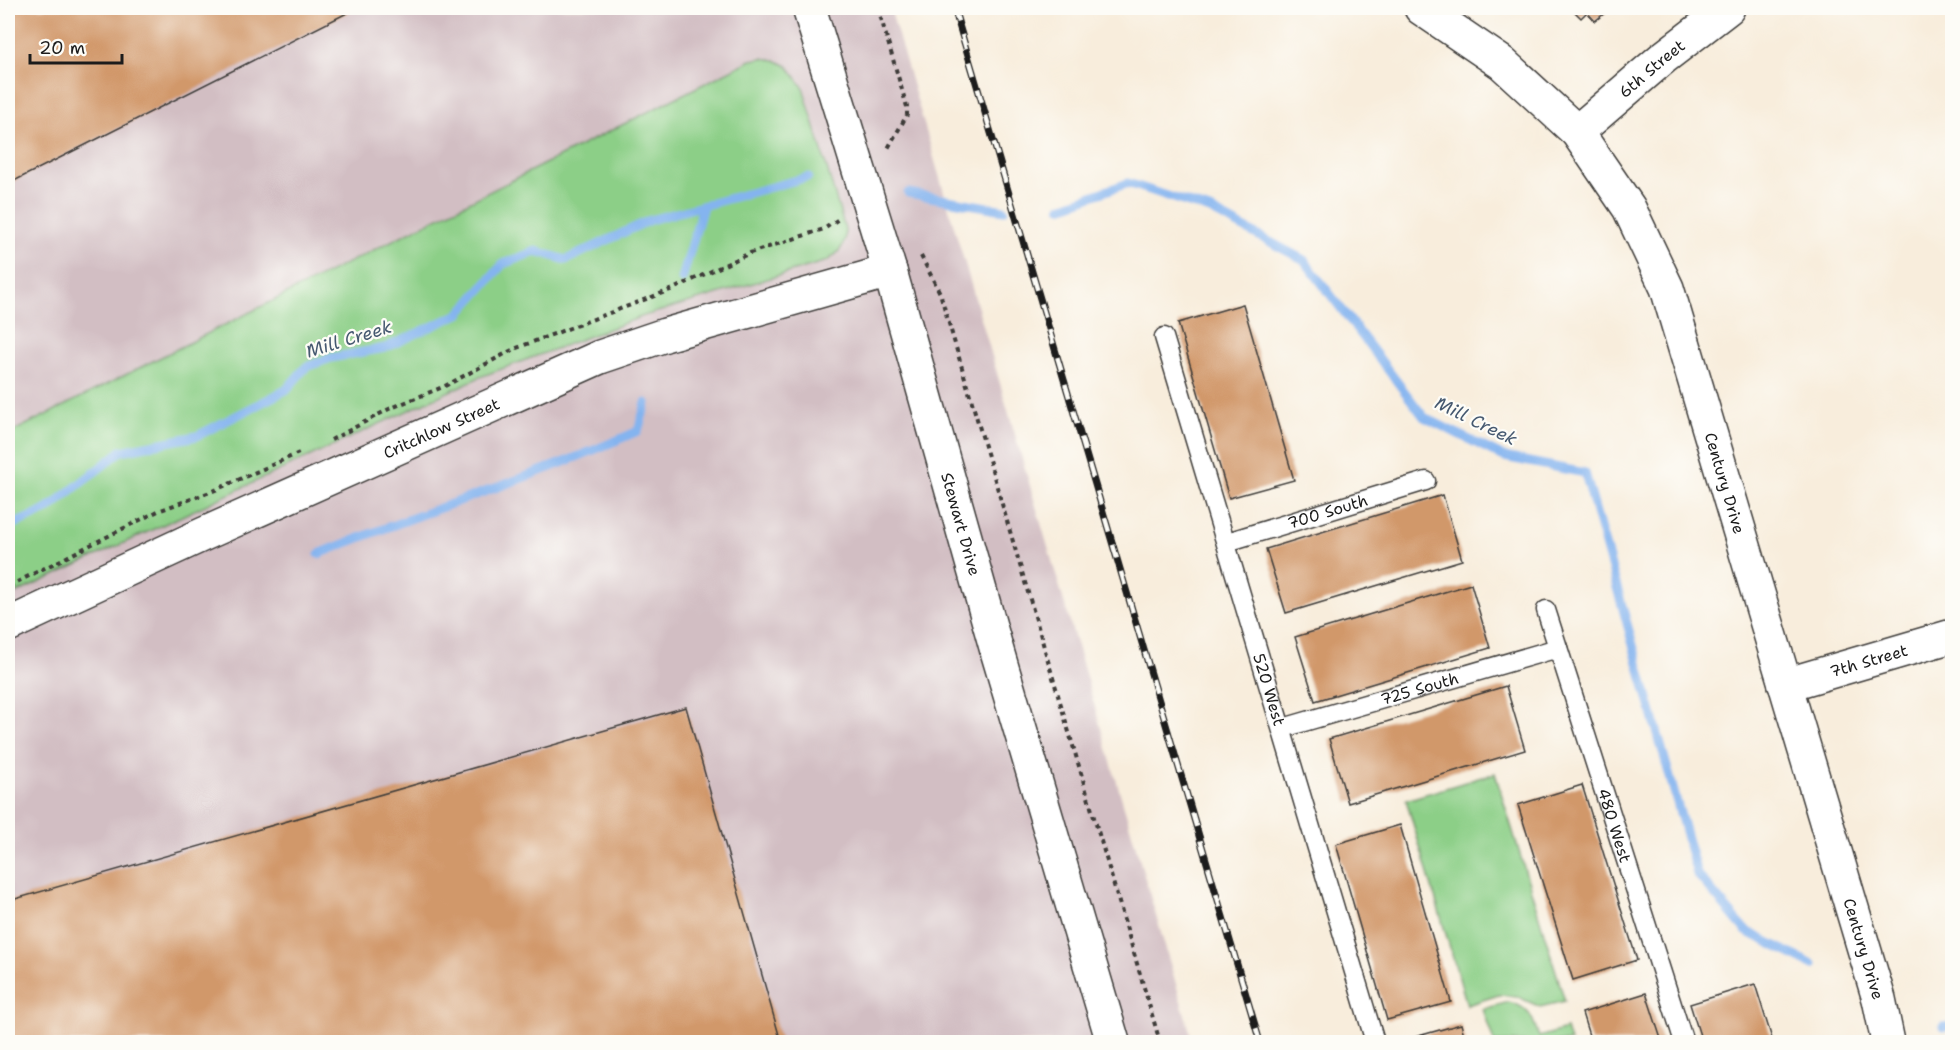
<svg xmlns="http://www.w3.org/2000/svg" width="1960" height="1050" font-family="'Shantell Sans',sans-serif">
  <rect width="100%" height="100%" fill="#fdfcf7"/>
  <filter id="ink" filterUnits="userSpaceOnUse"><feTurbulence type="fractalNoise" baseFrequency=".0167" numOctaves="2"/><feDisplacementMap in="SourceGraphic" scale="12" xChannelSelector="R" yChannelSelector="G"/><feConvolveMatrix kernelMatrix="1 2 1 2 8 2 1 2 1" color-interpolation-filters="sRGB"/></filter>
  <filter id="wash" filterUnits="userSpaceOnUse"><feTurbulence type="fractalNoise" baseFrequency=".008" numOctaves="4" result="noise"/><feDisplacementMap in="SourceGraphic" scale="24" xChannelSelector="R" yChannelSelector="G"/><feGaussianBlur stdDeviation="1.35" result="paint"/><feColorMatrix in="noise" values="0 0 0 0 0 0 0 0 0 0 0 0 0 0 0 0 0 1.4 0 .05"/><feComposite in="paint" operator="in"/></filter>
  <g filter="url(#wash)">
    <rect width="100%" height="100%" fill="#f8eddc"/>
    <!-- industrial -->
    <path fill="#d2bec3" d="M8,8H890L1193,1042H8Z"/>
    <!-- green -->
    <g fill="#8ccf87" stroke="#547652" stroke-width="1.5">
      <path d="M762,58L775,60L788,66L803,87L845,229C847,245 839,253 827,261L644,316L480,377L8,597V434L751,60Z"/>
      <path d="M1495,773L1565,1001L1540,1007L1516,996L1499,995L1467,1005L1406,800Z"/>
      <path d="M1509,1002C1530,1007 1533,1019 1539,1037L1566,1029L1570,1042H1494L1483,1009Z"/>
    </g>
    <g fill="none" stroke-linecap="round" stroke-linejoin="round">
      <!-- stream -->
      <g stroke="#84b4ef" stroke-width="9">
        <path d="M908,193L1004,210"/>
        <path d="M1061,207L1128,183L1210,210L1304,260L1424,417L1504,457L1585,473L1697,874L1746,931L1813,965"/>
        <path d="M682,279L703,206"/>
        <path d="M8,527L48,509L121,451L197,436L286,390L306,367L331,358L385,348L459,314L503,264L536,251L566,260L650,220L808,177"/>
        <path d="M319,554C424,511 534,478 638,431L646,403"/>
        <path d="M1943,1027L1952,1026"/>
      </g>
    </g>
    <g id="blocks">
      <!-- building -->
      <g fill="#d1986a">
        <path d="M8,8H357L8,184Z"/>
        <path d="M1571,8H1611L1595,21L1587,12L1581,18Z"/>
        <path d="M1243,304L1294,480L1229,498L1178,323Z"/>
        <path d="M1443,495L1462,560L1286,613L1266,549Z"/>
        <path d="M1471,584L1490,648L1315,701L1295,637Z"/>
        <path d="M1506,686L1525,750L1348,803L1329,739Z"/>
        <path d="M686,707L781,1042H8V901Z"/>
        <path d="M1582,785L1637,960L1573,980L1518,805Z"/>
        <path d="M1400,825L1451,1002L1387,1020L1336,844Z"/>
        <path d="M1755,984L1773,1042H1702L1690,1004Z"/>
        <path d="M1646,993L1662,1042H1591L1582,1013Z"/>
        <path d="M1461,1024L1466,1042H1397Z"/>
      </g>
    </g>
  </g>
  <g filter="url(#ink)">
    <use href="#blocks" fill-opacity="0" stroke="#3d3b39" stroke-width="1.5"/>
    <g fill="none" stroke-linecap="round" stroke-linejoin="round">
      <defs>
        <g id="service">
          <path id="s1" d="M1164,337L1375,1042"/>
          <path id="s2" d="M1227,542L1426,481"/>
          <path id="s3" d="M1546,610L1684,1042"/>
          <path id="s4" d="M1283,728L1558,648"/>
        </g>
        <g id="minor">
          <path id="s5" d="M1421,8L1502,63L1577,132L1629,208L1667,288L1879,999L1888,1042"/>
          <path id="s6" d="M1577,132L1663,58L1728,8"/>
          <path id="s7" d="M8,625L204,534L600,357L665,335L890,271"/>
        </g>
        <g id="tertiary">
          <path id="s8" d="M809,8L890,271L997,651L1113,1042"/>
          <path id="s9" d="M1785,685L1952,636"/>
        </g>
      </defs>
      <!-- service casing -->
      <use href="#service" stroke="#3d3b39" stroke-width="21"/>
      <!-- minor casing -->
      <use href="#minor" stroke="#3d3b39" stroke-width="36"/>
      <!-- tertiary casing -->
      <use href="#tertiary" stroke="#3d3b39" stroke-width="36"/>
      <!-- path -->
      <g stroke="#3d3b39" stroke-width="4" stroke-dasharray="4.5 4.5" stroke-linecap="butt">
        <path d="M878,8L907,107V115L887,150"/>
        <path d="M921,256L940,293L1160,1042"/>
        <path d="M331,440L389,409L445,386L514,349L673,289L750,253L824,229L840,218"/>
        <path d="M9,586L158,511L213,491L299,453"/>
      </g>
      <!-- service -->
      <use href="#service" stroke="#fff" stroke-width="18"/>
      <!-- minor -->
      <use href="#minor" stroke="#fff" stroke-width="33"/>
      <!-- tertiary -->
      <use href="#tertiary" stroke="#fff" stroke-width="33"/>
      <defs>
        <path id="rail" d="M954,8L1260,1042"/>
      </defs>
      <!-- rail casing -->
      <use href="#rail" stroke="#1c1c1c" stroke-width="7"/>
      <!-- rail -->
      <use href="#rail" stroke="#fdfcf7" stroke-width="4.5" stroke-dasharray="14" stroke-linecap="butt"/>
    </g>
  </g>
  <g text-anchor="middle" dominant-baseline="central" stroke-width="4.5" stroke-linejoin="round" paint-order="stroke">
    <!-- street labels -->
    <g font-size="16" fill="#1c1c1c" stroke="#fdfcf7">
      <text stroke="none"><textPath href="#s6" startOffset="98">6th Street</textPath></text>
      <text stroke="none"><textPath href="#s7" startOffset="476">Critchlow Street</textPath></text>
      <text stroke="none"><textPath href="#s5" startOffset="584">Century Drive</textPath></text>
      <text stroke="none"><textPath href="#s2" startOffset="105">700 South</textPath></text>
      <text stroke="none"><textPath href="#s8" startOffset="538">Stewart Drive</textPath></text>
      <text stroke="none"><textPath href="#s9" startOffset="87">7th Street</textPath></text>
      <text stroke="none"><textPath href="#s4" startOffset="142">725 South</textPath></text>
      <text stroke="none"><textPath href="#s1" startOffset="368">520 West</textPath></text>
      <text stroke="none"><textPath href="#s3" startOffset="226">480 West</textPath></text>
      <text stroke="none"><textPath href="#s5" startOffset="1070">Century Drive</textPath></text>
    </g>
    <!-- water labels -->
    <g font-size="18" font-style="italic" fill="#465970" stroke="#fdfcf7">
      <text transform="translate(349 339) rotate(-17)">Mill Creek</text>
      <text transform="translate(1476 421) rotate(26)">Mill Creek</text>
    </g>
  </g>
  <!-- margin -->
  <rect width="1960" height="1050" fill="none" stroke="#fdfcf7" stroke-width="30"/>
  <!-- scale -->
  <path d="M30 54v9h92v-9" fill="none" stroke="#1c1c1c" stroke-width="3"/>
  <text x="39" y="54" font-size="18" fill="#1c1c1c" stroke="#fdfcf7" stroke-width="4.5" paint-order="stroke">20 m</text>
</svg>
